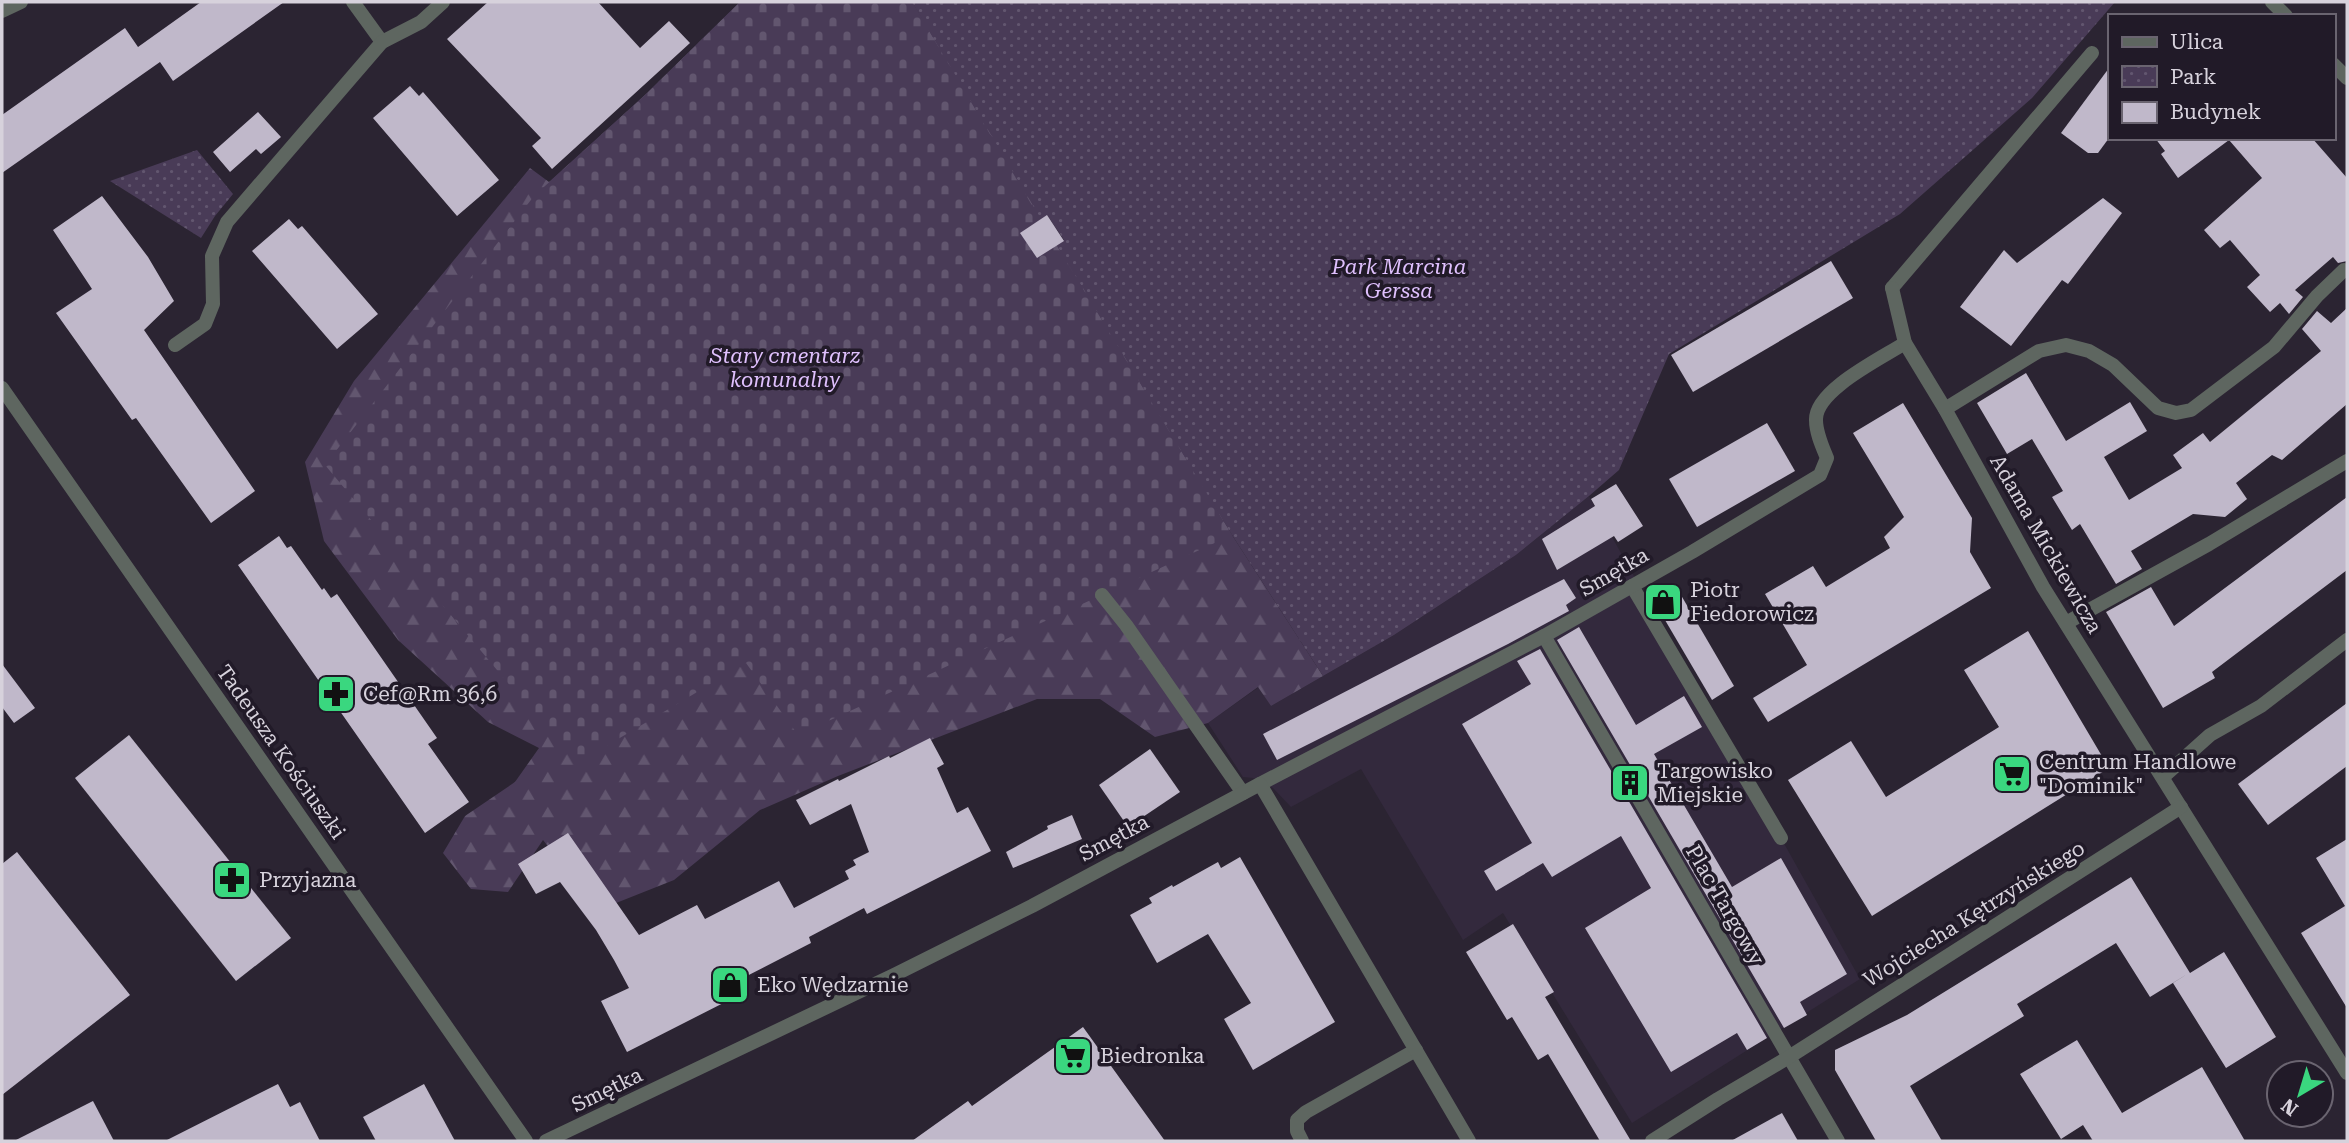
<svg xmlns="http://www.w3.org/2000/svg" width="2349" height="1143" font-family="'Roboto Serif',serif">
  <defs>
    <pattern id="forest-firs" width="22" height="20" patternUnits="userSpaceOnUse" patternTransform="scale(1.75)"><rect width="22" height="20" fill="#493b57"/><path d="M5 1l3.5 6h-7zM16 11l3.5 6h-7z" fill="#62566f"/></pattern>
    <pattern id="cemetery-stones" width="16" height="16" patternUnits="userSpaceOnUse" patternTransform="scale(1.75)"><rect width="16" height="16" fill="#493b57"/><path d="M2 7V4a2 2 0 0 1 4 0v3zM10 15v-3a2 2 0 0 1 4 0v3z" fill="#62566f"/></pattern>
    <pattern id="park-dots" width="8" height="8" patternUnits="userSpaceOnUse" patternTransform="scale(1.75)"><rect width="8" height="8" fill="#493b57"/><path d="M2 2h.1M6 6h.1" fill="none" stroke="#62566f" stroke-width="1.8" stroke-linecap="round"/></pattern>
  </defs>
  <rect width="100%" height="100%" fill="#2b2432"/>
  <!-- built -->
  <path fill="#33293d" d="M1589,496L1860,979L1632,1123L1503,913L1463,940L1361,769L1291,807L1273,788L1253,778L1243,777L1208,723L1259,687L1271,706L1394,635L1516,555Z"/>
  <!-- forest -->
  <path fill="url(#forest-firs)" d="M740,2H912L1047,215L1232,535L1323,676L1271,706L1258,687L1208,723L1155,737L1100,699H1037L838,776L760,810L674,880L606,907L569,873L543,840L508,892L471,889L443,853L465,816L515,782L539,748L488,722L398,640L324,541L305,462L354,381L530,168L549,182L645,95Z"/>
  <!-- cemetery -->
  <path fill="url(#cemetery-stones)" d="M740,2H912L1040,219L1047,215L1064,241L1057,246L1232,535L798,735L746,663L576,764L325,465L534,196L645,95Z"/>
  <!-- park -->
  <g fill="url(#park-dots)">
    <path d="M912,2H2115L2032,98L1900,214L1669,354L1619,470L1589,496L1516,555L1394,635L1323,676L1232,535L1057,245L1064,240L1047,215L1041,219Z"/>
    <path d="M197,150L233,194L215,216L201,238L110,181Z"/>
  </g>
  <!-- building -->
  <g fill="#c0b8ca">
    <path d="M201,2H284L173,81L160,62L2,173V115L125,28L138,47Z"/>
    <path d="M488,2H598L640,48L669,21L690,43L552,169L532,146L541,138L447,39Z"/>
    <path d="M2109,68V138L2098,153H2088L2061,133Z"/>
    <path d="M410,86L419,96L423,92L499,180L457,216L373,118Z"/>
    <path d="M258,112L281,137L261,154L256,149L230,172L213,152Z"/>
    <path d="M2155,138H2312L2347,178V261L2338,263L2333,257L2295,290L2303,297L2289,314L2280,303L2270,312L2247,287L2260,275L2230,240L2220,248L2204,230L2262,178L2229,140L2178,178L2161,154L2165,151Z"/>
    <path d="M102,196L148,257L174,301L144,330L255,491L211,523L136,418L132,420L56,313L92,289L53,230Z"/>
    <path d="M2103,198L2122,213L2068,284L2062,280L2011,346L1960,307L2004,250L2017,263Z"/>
    <path d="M1047,215L1064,241L1037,258L1020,233Z"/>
    <path d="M289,219L298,229L302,226L378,314L337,349L252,251Z"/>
    <path d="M1831,261L1853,298L1693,392L1671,355Z"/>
    <path d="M2347,308V404L2282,460L2272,455L2236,483L2247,499L2225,517L2193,514L2131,551L2142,569L2116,584L2080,524L2072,530L2052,497L2063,491L2032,439L2007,454L1977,403L2026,373L2066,441L2130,402L2147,431L2104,457L2129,500L2182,468L2173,455L2203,433L2210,442L2321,351L2302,329L2317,311L2331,323Z"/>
    <path d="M1903,403L1972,518L1970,552L1991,588L1768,722L1753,698L1807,665L1765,594L1813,566L1826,587L1890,548L1884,537L1904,517L1853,433Z"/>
    <path d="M1767,423L1795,471L1697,527L1669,479Z"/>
    <path d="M1616,484L1643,526L1618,542L1614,536L1557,570L1542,539L1595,506L1591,499Z"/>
    <path d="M2347,497V570L2212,672L2215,678L2163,708L2106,612L2151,587L2174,626Z"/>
    <path d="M279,536L287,548L291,546L322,590L324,588L331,598L337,594L437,738L428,744L469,802L425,833L238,565Z"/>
    <path d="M1564,579L1576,598L1566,605L1569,611L1508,644L1277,760L1263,734Z"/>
    <path d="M1678,590L1734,686L1712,700L1655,603Z"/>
    <path d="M1579,627L1636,725L1684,696L1702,727L1654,754L1732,887L1781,858L1847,974L1800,1002L1807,1015L1784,1028L1557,640Z"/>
    <path d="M2028,631L2109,768L1872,916L1788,780L1851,741L1886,797L1999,727L1964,670Z"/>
    <path d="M1540,649L1767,1038L1747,1050L1737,1033L1671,1072L1585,928L1651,888L1621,836L1552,877L1543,863L1496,891L1484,871L1532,843L1462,724L1531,684L1517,661Z"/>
    <path d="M2,664L35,708L14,723L2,707Z"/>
    <path d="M2347,703V766L2268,825L2238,784Z"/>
    <path d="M129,735L291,938L236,981L75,778Z"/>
    <path d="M930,738L944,764L937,768L957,813L968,807L991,851L867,914L864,908L809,937L811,943L737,981L743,993L627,1052L601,1001L629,988L614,960L596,930L560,882L536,894L518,864L568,833L639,935L697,905L705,919L779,881L794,908L849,879L845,871L856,865L853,860L869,852L851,804L810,825L796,800L838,779L839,781L889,756L890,758Z"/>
    <path d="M1150,749L1180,792L1128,827L1099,785Z"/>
    <path d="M1072,815L1082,839L1013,868L1006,852L1048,829L1047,826Z"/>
    <path d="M2347,839V1008L2301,933L2345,906L2316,858Z"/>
    <path d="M17,852L130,995L2,1095V864Z"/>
    <path d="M1240,857L1335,1022L1253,1070L1224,1019L1251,1003L1208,934L1157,963L1130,915L1152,903L1149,898L1172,885L1173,887L1218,862L1221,868Z"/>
    <path d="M2131,877L2190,973L2224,952L2276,1037L2226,1068L2173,983L2189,973L2150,997L2116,943L2017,1004L2024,1016L1910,1086L1942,1141H1876L1835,1070V1050L1907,1015Z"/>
    <path d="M1513,924L1554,992L1545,997L1631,1141H1600L1548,1054L1538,1060L1512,1017L1507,1020L1466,952Z"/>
    <path d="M1083,1027L1165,1141H912L968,1101L972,1106Z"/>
    <path d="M2077,1040L2122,1113L2202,1067L2245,1141H2093L2083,1125L2061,1139L2020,1074Z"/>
    <path d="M278,1084L290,1107L300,1102L320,1141H165Z"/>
    <path d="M424,1084L455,1141H376L363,1117Z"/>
    <path d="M93,1101L114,1141H14Z"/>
    <path d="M1782,1113L1798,1141H1731Z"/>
  </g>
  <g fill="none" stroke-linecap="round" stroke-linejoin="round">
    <!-- service -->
    <g stroke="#5e6660" stroke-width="14">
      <path d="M353,2L382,42"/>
      <path d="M1892,288L2092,53"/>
      <path d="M175,345L205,324L213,304L212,256L227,222L382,42L421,22L443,2"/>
      <path d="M1945,409L2039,351L2066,345L2089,351L2113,365L2158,408L2176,413L2191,410L2274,347L2317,296L2344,270"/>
      <path d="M1632,586L1781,838"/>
      <path d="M1102,595L1126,625L1243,793"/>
      <path d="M2066,623L2209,544L2347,461"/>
      <path d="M1544,636L1789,1057"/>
      <path d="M1260,784L1544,636L1692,552L1820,475L1827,458C1822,446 1816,433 1816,420C1815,390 1882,358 1905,343"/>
      <path d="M1302,1141L1297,1131V1120L1306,1112L1416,1050"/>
    </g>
    <!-- minor -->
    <g stroke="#5e6660" stroke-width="14">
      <path d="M2,11L21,2"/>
      <path d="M1892,288L1905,343L1945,409L2043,587L2347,1073"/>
      <path d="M2,388L526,1141"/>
      <path d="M2163,777L2210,735L2261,706L2347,640"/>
      <path d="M1789,1057L1838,1141"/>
      <path d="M546,1141L894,975L1032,906L1260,784L1469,1141"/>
      <path d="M1652,1141L1718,1099L1789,1057L2181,807"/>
    </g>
    <!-- tertiary -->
    <g stroke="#5e6660" stroke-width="14">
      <path d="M2272,2L2286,16"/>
      <path d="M2333,64L2347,78"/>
    </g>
  </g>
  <!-- icons -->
  <defs>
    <symbol id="shop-square" viewBox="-11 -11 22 22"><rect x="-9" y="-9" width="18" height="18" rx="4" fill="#3ad77f" stroke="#211a28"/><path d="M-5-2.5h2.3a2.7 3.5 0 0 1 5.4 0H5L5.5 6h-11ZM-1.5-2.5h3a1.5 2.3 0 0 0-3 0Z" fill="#111"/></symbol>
    <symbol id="pharmacy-square" viewBox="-11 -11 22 22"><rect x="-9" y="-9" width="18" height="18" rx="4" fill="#3ad77f" stroke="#211a28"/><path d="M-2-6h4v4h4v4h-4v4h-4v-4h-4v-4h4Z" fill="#111"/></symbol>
    <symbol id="supermarket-square" viewBox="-11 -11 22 22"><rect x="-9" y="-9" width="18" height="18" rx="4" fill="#3ad77f" stroke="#211a28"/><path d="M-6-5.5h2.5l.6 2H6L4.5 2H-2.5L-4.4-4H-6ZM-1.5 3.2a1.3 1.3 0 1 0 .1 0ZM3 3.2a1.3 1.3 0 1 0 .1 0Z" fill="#111"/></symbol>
    <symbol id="building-square" viewBox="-11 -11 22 22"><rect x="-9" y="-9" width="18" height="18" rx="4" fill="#3ad77f" stroke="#211a28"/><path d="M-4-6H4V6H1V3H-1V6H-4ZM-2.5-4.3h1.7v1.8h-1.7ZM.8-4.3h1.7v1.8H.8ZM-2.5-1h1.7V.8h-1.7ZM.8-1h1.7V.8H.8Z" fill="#111"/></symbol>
  </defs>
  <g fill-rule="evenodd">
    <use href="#shop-square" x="1641" y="580" width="44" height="44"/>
    <use href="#pharmacy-square" x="314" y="672" width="44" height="44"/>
    <use href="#supermarket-square" x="1990" y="752" width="44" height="44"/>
    <use href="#building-square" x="1608" y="761" width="44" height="44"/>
    <use href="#pharmacy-square" x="210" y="858" width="44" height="44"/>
    <use href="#shop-square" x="708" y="963" width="44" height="44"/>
    <use href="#supermarket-square" x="1051" y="1034" width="44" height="44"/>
  </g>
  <g text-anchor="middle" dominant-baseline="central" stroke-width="7" stroke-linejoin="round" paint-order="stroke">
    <!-- park labels -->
    <g font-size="21" font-style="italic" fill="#dfc0fd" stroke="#211a28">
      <text x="1399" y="267">Park Marcina<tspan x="1399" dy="24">Gerssa</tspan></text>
      <text x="785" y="356">Stary cmentarz<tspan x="785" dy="24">komunalny</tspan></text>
    </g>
    <!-- street labels -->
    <g font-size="21" fill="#d7d2dc" stroke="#211a28">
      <text transform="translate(2046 544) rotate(60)">Adama Mickiewicza</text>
      <text transform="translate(1614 572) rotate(-30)">Smętka</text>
      <text transform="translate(281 752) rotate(55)">Tadeusza Kościuszki</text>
      <text transform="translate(1114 838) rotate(-28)">Smętka</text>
      <text transform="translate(1725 905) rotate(60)">Plac Targowy</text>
      <text transform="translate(1974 914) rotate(-32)">Wojciecha Kętrzyńskiego</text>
      <text transform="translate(607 1090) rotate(-26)">Smętka</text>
    </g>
    <!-- poi labels -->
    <g font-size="21" fill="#d7d2dc" stroke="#211a28" text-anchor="start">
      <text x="1690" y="590">Piotr<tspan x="1690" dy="24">Fiedorowicz</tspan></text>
      <text x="363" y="694">Cef@Rm 36,6</text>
      <text x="2039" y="762">Centrum Handlowe<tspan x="2039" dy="24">"Dominik"</tspan></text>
      <text x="1657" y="771">Targowisko<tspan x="1657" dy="24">Miejskie</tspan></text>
      <text x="259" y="880">Przyjazna</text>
      <text x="757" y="985">Eko Wędzarnie</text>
      <text x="1100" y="1056">Biedronka</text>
    </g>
  </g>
  <!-- border -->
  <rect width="2349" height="1143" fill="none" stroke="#d7d2dc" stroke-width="7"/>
  <!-- legend -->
  <rect x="2108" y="14" width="228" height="126" fill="#211a28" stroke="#6a6470" stroke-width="2"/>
  <rect x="2122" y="37" width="35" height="10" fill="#5e6660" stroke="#6a6470" stroke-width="2"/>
  <text x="2170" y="49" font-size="21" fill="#d7d2dc">Ulica</text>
  <rect x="2122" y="66" width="35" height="21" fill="url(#park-dots)" stroke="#6a6470" stroke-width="2"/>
  <text x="2170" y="84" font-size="21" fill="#d7d2dc">Park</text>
  <rect x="2122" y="102" width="35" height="21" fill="#c0b8ca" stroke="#6a6470" stroke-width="2"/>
  <text x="2170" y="119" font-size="21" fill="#d7d2dc">Budynek</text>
  <!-- north arrow -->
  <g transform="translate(2300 1094) rotate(218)"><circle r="33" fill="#211a28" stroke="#6a6470" stroke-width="2"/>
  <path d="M0-5L12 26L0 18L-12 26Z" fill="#3ad77f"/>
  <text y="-10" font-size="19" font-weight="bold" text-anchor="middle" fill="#d7d2dc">N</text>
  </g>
</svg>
